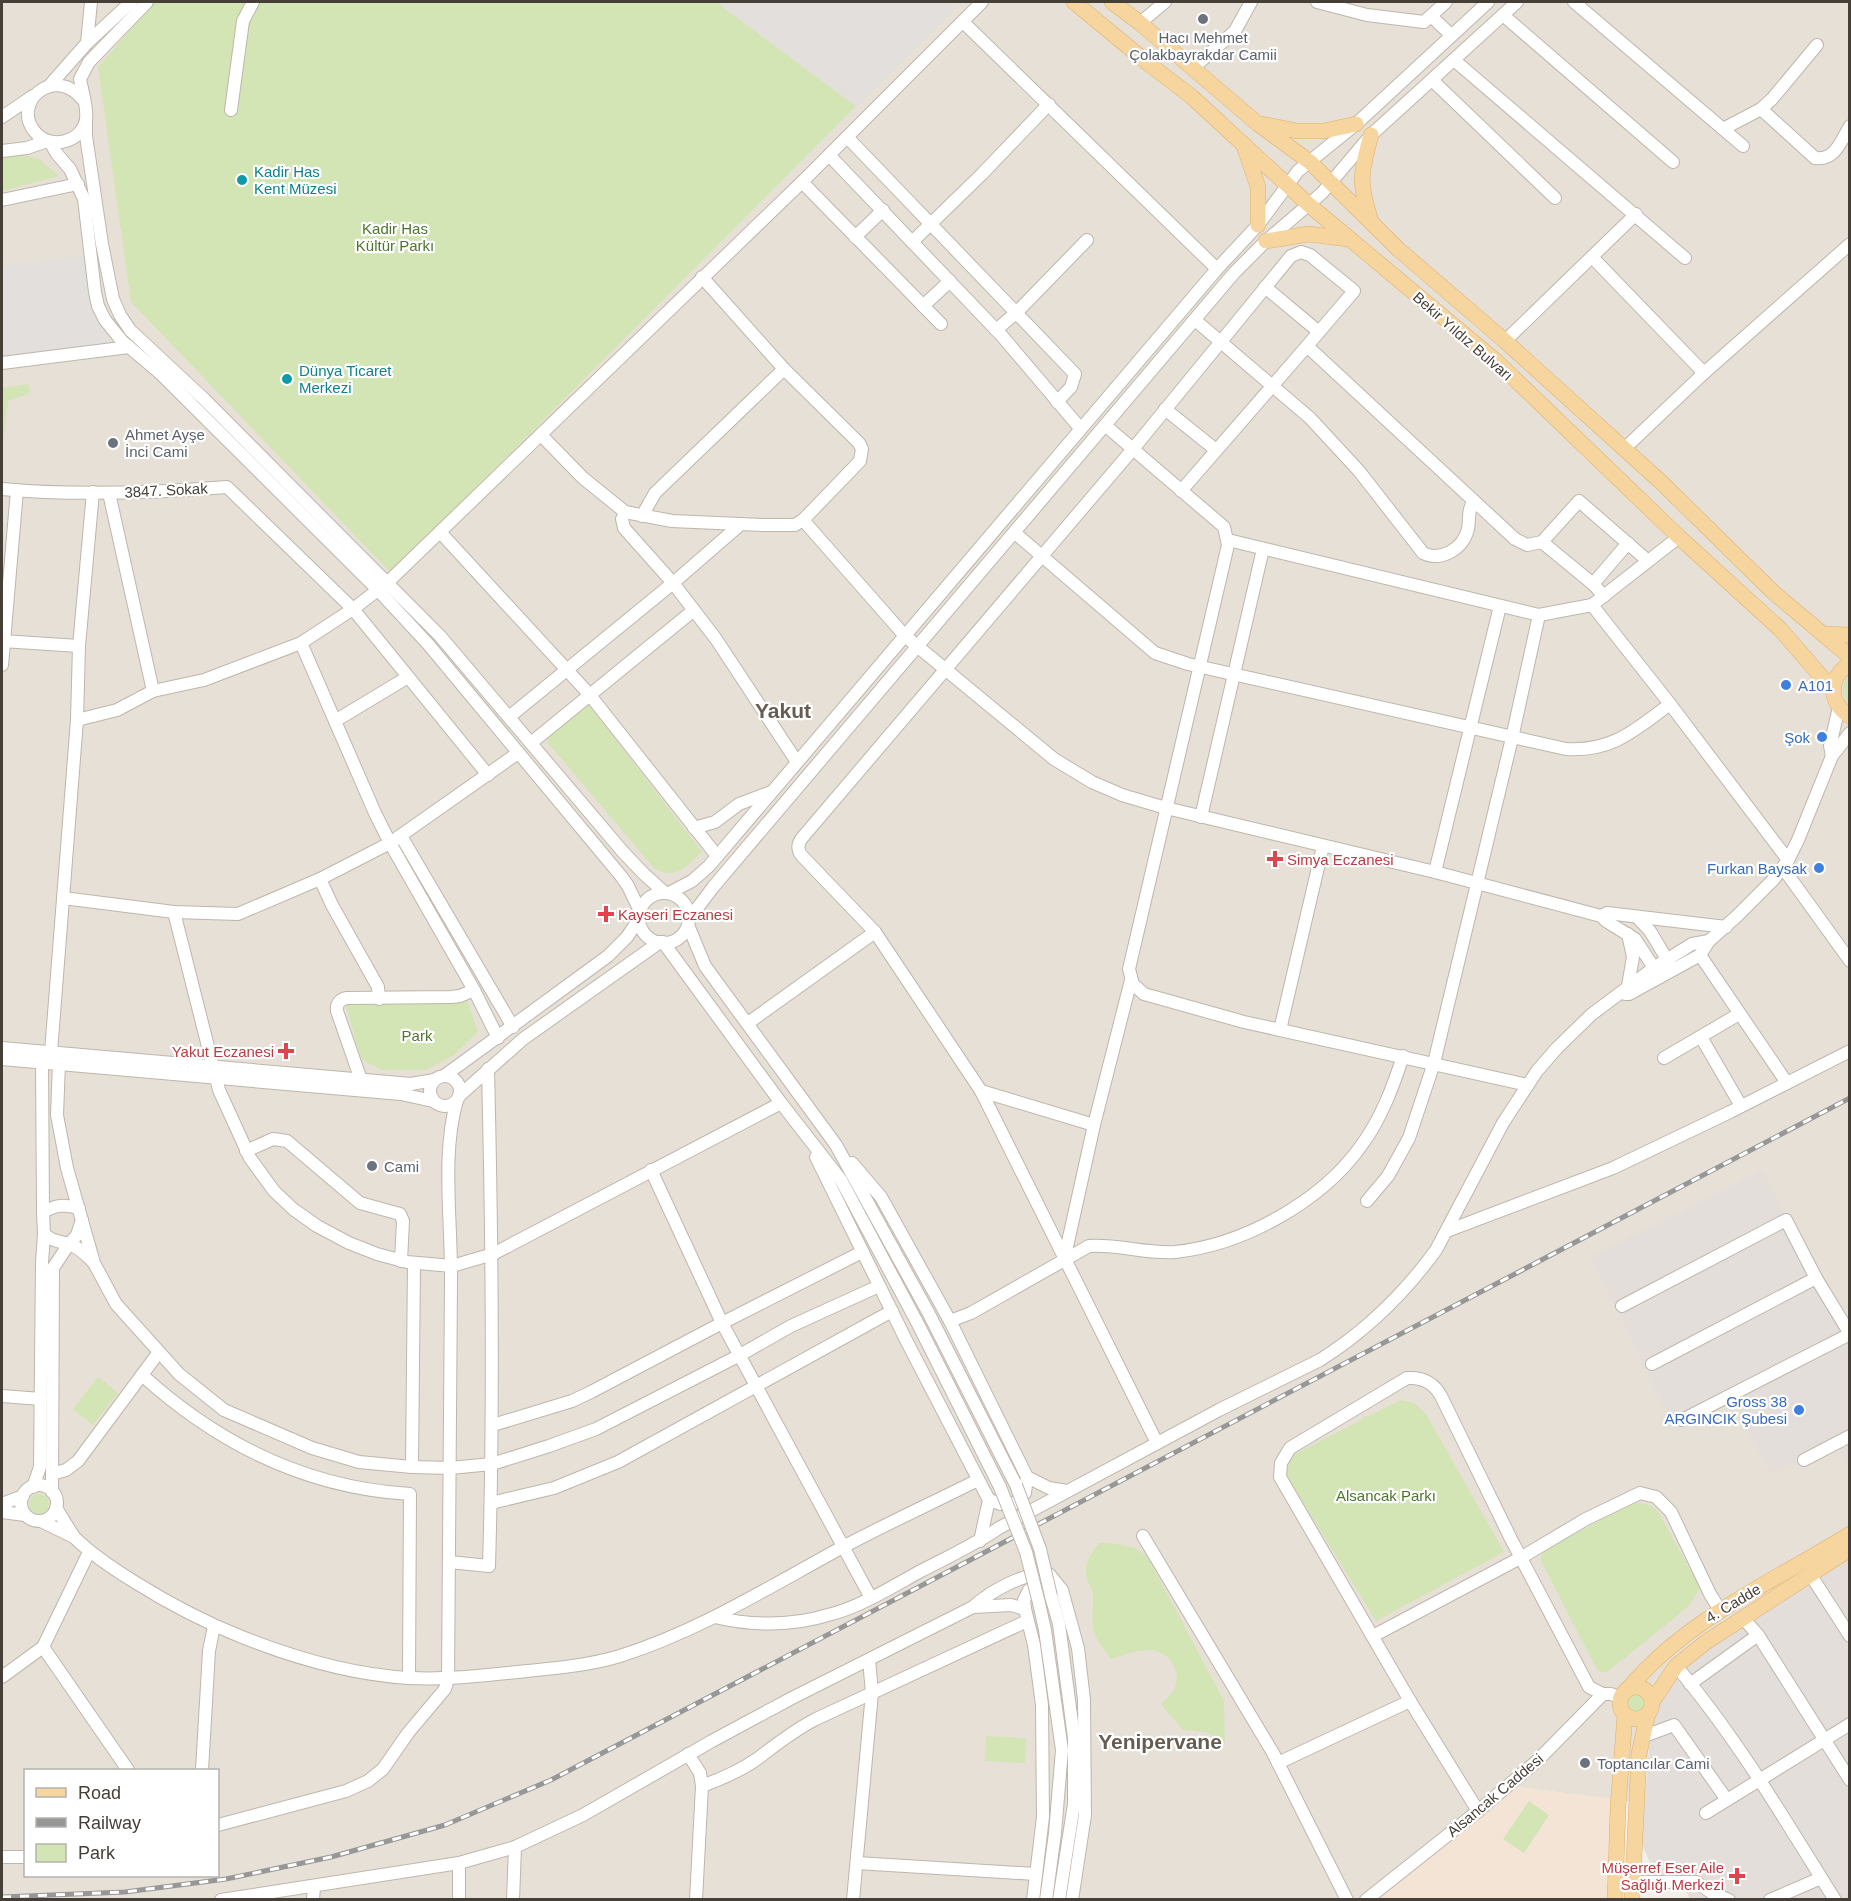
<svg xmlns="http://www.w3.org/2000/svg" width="1851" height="1901" font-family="Helvetica,sans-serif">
  <rect width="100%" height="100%" fill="#f3efe9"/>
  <!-- residential -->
  <path fill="#e7e0d7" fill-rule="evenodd" d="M2,2H1849V1536L1770,1593L1652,1714L1643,1803L1518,1787L1371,1899L2,1900ZM26,1770H218V1876H26Z"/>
  <!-- commercial -->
  <path fill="#f3e4d5" d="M1518,1787L1614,1799L1610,1899L1371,1900Z"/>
  <!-- industrial -->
  <g fill="#e3deda">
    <path d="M1762,1170L1810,1261L1849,1326V1467L1838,1446L1770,1473L1733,1400L1676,1431L1591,1257Z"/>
    <path d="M1849,1536V1899L1691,1900L1681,1883L1661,1875L1651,1865L1641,1842L1652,1714L1658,1692L1770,1593Z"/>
  </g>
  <!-- green -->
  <g fill="#d3e5b4">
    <path d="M154,2H722L720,5L856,106L391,573L131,302L98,67Z"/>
    <path d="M18,154L39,159L59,176L2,191V158Z"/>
    <path d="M28,384L30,393L8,401L2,451V388Z"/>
    <path d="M1849,675V704C1841,695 1840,684 1849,675Z"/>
    <path d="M587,702L702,852C687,866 675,881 654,868L548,743L547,736Z"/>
    <path d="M466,997L478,1032L454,1055L426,1070H381L361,1059L345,1003Z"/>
    <path d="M98,1377L118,1393L93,1425L73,1409Z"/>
    <path d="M1400,1400L1414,1403L1426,1414L1504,1552L1376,1621L1286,1474L1287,1464L1293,1455L1363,1419V1416H1369Z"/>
    <circle cx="39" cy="1504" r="10"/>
    <path d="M1640,1503L1652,1506L1659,1513L1700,1588L1689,1606L1607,1672H1601L1596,1668L1540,1559L1546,1549L1632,1504Z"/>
    <path d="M1100,1543C1116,1543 1137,1545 1148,1558L1224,1701L1225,1744L1206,1732L1183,1730L1161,1704C1165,1700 1171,1695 1174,1690C1183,1672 1169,1649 1148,1650C1136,1650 1123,1655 1111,1659C1088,1629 1093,1630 1093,1594C1092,1588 1090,1586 1088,1581C1082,1568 1090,1552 1100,1543Z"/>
    <circle cx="1635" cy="1702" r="10"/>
    <path d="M986,1736L1026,1738L1025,1763L985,1761Z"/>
    <path d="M1529,1801L1549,1815L1524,1853L1503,1839Z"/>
  </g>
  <!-- parking -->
  <g fill="#e2dfdd">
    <path d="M722,2H960L856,106L720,4Z"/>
    <path d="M84,256L94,312L116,352L2,370V267Z"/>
  </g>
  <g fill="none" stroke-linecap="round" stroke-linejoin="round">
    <defs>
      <g id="minor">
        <path d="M1317,2L1367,15L1424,22L1446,2"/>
        <path d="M1574,2L1743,146"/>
        <path d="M1503,15L1673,162"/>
        <path d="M1431,16L1451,35"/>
        <path d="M963,22L1217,269"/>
        <path d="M1140,23L1165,2"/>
        <path d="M87,43L91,2"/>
        <path d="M1454,60L1685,258"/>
        <path d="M1193,68L1235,31L1251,2"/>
        <path d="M1432,80L1555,198"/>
        <path d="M50,85L87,43L131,2"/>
        <path d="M83,100C56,64 10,102 35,132C50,150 81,143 86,120C88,108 82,91 80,79L89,62L147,2"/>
        <path d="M1761,109L1815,158C1835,161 1841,141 1850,126"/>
        <path d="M231,110L243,21L253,2"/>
        <path d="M2,117L33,96"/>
        <path d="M86,119V136L102,244L113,299L120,315L130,330L204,399L440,636L623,852L644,874L664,892"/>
        <path d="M1723,129L1761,109L1772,99L1817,45"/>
        <path d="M847,137L1075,374L1071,387L1057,402"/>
        <path d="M50,142L57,154L70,169L84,199L95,292L98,306L105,320L122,341L161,374L378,590L428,644L621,876L628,886L640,911"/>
        <path d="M2,151L27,148L47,141"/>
        <path d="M829,155L1002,336L1080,428"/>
        <path d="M802,182L941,324"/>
        <path d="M2,200L78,184"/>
        <path d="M855,237L883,210"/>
        <path d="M912,242L982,174L1049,104"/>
        <path d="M1592,257L1704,373"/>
        <path d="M702,277L784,369L859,443L862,449L860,461L803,520"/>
        <path d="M1265,287L1319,332"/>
        <path d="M923,306L950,281"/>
        <path d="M1195,320L1310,418L1359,471L1423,553C1441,562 1463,549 1468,529C1470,519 1467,510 1474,501"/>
        <path d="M996,330L1017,312L1087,240"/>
        <path d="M1505,341L1636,214"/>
        <path d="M2,363L129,347"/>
        <path d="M1165,409L1216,450"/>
        <path d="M1106,426L1224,527L1228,545L1129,969L1133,984L1144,994L1244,1022L1528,1085"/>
        <path d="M541,435L583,478L625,512L672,521L762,525H795L803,520L905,636L1054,759L1092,782L1122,795L1166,808L1435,872L1601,916L1606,921L1635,939L1660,977"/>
        <path d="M1624,449L1704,373L1850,244"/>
        <path d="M2,489C77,496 152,493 227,487L353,609L488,775"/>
        <path d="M1181,491L1307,346L1515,539L1527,545L1542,542L1593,584L1604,596"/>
        <path d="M109,493L153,691"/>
        <path d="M625,512L622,519L624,528L673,583L716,639L797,762"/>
        <path d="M642,516L655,493L784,369"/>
        <path d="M440,532L589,694L717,856"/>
        <path d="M1015,533L1155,653L1188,664L1566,749C1612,752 1635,730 1670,704"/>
        <path d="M1228,540L1539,615L1592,605L1679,537"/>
        <path d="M1542,542L1579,501L1648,561"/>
        <path d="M1593,584L1628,543"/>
        <path d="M1592,605L1670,704L1788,860"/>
        <path d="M2,641L79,646"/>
        <path d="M2,665L17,490"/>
        <path d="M509,717L673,583L741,524"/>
        <path d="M77,720L117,710L153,691L204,680L301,643"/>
        <path d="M335,721L408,677"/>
        <path d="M531,743L694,610"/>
        <path d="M1832,756L1830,746L1839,707"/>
        <path d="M1201,817L1263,549"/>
        <path d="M694,828L715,822L739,804L771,792"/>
        <path d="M401,836L513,1027"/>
        <path d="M1783,868L1850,961"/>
        <path d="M1435,872L1500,606"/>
        <path d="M669,893L692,881L709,866L1217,269L1258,225L1298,171L1356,124L1488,2"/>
        <circle cx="664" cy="918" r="25"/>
        <path d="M63,898L174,912L238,914L320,879"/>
        <path d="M174,912L219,1090L250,1158L274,1191L293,1209L317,1226L349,1243L377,1254L407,1262L452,1266L493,1254L781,1103"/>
        <path d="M1601,916L1607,913L1726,927"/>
        <path d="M1637,917L1650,931L1671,966"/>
        <path d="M689,919L714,886L1234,273L1266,241L1322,193L1371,135L1517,2"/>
        <path d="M688,925L705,966L836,1145L928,1312L1016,1485"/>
        <path d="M1628,934L1633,957L1628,986"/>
        <path d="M663,942L781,1103L841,1180L918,1324L1000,1487"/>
        <path d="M1700,955L1787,1083"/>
        <path d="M1625,994H1629L1700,955L1709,941L1737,916L1774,879L1788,860L1798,840L1832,756L1850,733"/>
        <path d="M379,999L378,987L332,905L320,879L390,843L518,753"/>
        <path d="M748,1023L875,932"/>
        <path d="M1280,1030L1323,846"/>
        <path d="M1701,1037L1741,1106"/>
        <path d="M498,1038L474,990L390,843L375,813L301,643L353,609L387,583L802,182L982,2"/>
        <path d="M2,1048L411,1084L434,1080"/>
        <path d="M51,1052L59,1063L57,1115L67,1168L94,1263L116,1304L179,1374L224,1410L312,1448L359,1462L412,1467L450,1468L492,1464L549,1446L596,1429L740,1355L791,1326L879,1286"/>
        <path d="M1664,1058L1739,1014"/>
        <path d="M2,1059L401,1094L433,1101"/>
        <circle cx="445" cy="1091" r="15"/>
        <path d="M444,1076L608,956L627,937L639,919"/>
        <path d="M361,1080L337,1011C336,1004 340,999 347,998L451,997L460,996L474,990"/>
        <path d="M981,1091L1157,1443"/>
        <path d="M459,1096L523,1039L660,942"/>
        <path d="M1094,1125L981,1091L875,932L803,857C797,851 797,844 802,838L1133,449L1291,256L1301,252L1310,255L1354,291L1307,346"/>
        <path d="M246,1151L273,1139L287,1141L360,1203L400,1214L403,1221L401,1261"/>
        <path d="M816,1157L906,1340L989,1500L980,1541"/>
        <path d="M852,1163L881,1197L950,1321L1027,1477L1049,1488L1067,1491"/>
        <path d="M651,1170L722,1323L871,1598"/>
        <path d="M1367,1201L1388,1176L1409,1138L1434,1063L1512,738L1539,615"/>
        <path d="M43,1212C56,1205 64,1204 79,1208"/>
        <path d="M1447,1231L1613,1168L1730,1112L1850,1051"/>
        <path d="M44,1234C54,1242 56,1240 68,1244C78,1246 86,1255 93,1262"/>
        <path d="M1064,1260L1094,1125L1131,980"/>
        <path d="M1622,1306L1786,1220L1816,1278L1850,1334"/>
        <path d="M950,1321L971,1313L1089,1246C1118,1244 1146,1254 1175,1252C1243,1245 1321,1202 1361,1146C1381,1119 1393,1087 1403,1056"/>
        <path d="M1652,1364L1816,1278"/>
        <path d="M142,1375C218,1444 306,1488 410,1494L409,1678"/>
        <path d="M2,1396L41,1399"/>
        <path d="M1682,1420L1850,1334"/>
        <path d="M493,1425L572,1401L591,1392L722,1323L862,1252"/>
        <path d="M1804,1460L1850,1436"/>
        <path d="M412,1467L414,1263"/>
        <path d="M52,1474L66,1470L78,1461L159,1352"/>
        <circle cx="39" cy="1503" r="18"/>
        <path d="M33,1487L40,1467L42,1263L44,1234L43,1212L42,1062L51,1052L77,720L79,646L93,492"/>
        <path d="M52,1492L53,1268L69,1244L77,1235L82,1220"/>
        <path d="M989,1500L1001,1504L1015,1503L1025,1493L1027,1477"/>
        <path d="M491,1503L554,1488L618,1462L892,1311"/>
        <path d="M2,1504L23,1496"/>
        <path d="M2,1512L25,1515"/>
        <path d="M41,1521L74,1537L56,1508"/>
        <path d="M1143,1536L1273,1753L1347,1900"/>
        <path d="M74,1537C92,1555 112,1568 133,1581C168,1603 204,1622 242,1637C295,1658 353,1675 410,1678C449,1680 488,1675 527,1671C558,1668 590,1665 620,1656C699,1631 769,1587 841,1548C886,1524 932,1503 978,1480"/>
        <path d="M449,1562L489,1566C494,1400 492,1235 488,1069"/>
        <path d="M1810,1574L1850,1636"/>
        <path d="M1051,1596L1059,1624L1074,1738V1804L1059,1900"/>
        <path d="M1039,1603L1045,1630L1062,1750L1055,1833L1046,1900"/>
        <path d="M973,1607L1011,1605L1025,1609"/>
        <path d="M715,1617C751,1626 792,1626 828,1615C860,1607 890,1588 919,1572C946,1558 974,1545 999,1528L1219,1410L1320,1360C1366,1331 1404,1294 1436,1250L1503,1123L1537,1071L1557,1048L1592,1014L1655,967L1692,944L1709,941"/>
        <path d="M1743,1618L1758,1635L1850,1780"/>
        <path d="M1373,1636L1522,1557L1586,1519L1640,1493L1656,1497L1671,1512L1710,1594L1720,1610"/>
        <path d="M43,1647L128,1770"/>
        <path d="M1676,1666C1737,1738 1785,1820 1835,1900"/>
        <path d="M2,1677L43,1647L89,1552"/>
        <path d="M1690,1684L1758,1635"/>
        <path d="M1642,1737L1674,1725L1727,1800"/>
        <path d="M688,1754L700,1773L702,1786L696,1900"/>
        <path d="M1278,1763L1410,1701"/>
        <path d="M202,1770L209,1651L214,1626"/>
        <path d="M702,1786C721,1779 740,1771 757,1759C777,1744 794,1730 816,1719L1027,1621"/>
        <path d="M1478,1811L1410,1701L1280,1477L1281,1463L1290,1448L1407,1378C1422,1377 1434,1383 1441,1396L1511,1539L1589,1687L1603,1694"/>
        <path d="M1706,1813L1850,1724"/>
        <path d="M218,1825L346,1791L368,1781L383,1769L408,1733L445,1689L448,1679C449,1546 451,1414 451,1282C452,1224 441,1155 457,1100"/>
        <path d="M2,1857H26"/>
        <path d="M857,1863L1036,1874"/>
        <path d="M1633,1882H1696L1712,1893L1729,1900"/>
        <path d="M221,1900L459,1863L515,1847L583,1815L712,1741L792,1698L973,1607C991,1591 1024,1572 1049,1574L1062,1590L1078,1648L1084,1700L1085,1815L1072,1900"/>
        <path d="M313,1900L314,1886"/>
        <path d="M459,1900V1863"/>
        <path d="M513,1900L515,1847"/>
        <path d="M853,1900L872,1693L869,1660"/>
        <path d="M1033,1900L1043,1817L1042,1705L1034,1645L1025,1609L1024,1600L1029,1590C1040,1586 1048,1583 1058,1588"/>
        <path d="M1366,1900L1478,1811L1537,1761L1603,1694H1611L1621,1698"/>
        <path d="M1770,1900L1821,1878"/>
      </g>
      <g id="major">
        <path d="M1074,2L1149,64L1192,97L1308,204L1497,362L1679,537L1780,629L1833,690"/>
        <path d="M1112,2L1140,23L1258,124L1310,162L1398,249L1505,341L1662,483L1773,592L1850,657"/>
        <path d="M1261,124L1297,131H1324L1356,124"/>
        <path d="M1245,149L1258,187V225"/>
        <path d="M1370,218C1358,180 1361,173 1371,135"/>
        <path d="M1266,241L1308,234L1349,239"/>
        <path d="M1823,634L1850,635"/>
        <path d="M1850,664C1828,677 1828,703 1850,716"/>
        <circle cx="1636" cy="1703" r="16"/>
        <path d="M1629,1688C1688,1618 1773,1582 1850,1534"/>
        <path d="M1652,1702L1676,1666L1706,1642L1850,1549"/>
        <path d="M1615,1900L1618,1807L1625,1715"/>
        <path d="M1632,1900L1639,1754L1648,1713"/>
      </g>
    </defs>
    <!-- minor casing -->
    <use href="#minor" stroke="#beb6ac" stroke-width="14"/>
    <!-- major casing -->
    <use href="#major" stroke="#dcb16e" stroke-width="16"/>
    <!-- minor -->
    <use href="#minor" stroke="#fff" stroke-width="12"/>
    <!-- major -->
    <use href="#major" stroke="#f7d59e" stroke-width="15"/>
    <defs>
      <path id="rail" d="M2,1897L125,1892L226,1879L331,1857L445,1825L551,1780L1850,1098"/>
    </defs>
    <!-- rail casing -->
    <use href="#rail" stroke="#979797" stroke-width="5"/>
    <!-- rail -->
    <use href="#rail" stroke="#fff" stroke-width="3" stroke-dasharray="9" stroke-linecap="butt"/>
    <defs>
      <g id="minor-bridge">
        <path d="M1016,1485L1040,1549L1051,1596"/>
        <path d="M1000,1487L1026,1552L1039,1603"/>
      </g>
    </defs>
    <!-- minor-bridge casing -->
    <use href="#minor-bridge" stroke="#beb6ac" stroke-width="14" stroke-linecap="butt"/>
    <!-- minor-bridge -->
    <use href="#minor-bridge" stroke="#fff" stroke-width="12"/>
  </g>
  <!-- markers -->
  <g fill="#6b7280" stroke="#fff" stroke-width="2">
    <circle cx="1203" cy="19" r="6"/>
    <circle cx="113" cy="443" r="6"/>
    <circle cx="372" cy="1166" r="6"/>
    <circle cx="1585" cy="1763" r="6"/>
  </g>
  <g fill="#0f9aa8" stroke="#fff" stroke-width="2">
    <circle cx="242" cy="180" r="6"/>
    <circle cx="287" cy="379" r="6"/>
  </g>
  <g fill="#3f7fe0" stroke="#fff" stroke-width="2">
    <circle cx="1786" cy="685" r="6"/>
    <circle cx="1822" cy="737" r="6"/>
    <circle cx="1819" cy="868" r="6"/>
    <circle cx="1799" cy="1410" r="6"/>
  </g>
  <g fill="#e0444e" stroke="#fff" stroke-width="2">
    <path d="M1272 850h6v6h6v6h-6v6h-6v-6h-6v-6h6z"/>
    <path d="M603 905h6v6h6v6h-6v6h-6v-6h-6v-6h6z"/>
    <path d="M283 1042h6v6h6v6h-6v6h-6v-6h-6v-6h6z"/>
    <path d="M1734 1867h6v6h6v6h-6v6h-6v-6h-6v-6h6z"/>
  </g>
  <g text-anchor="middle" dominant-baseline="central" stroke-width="4.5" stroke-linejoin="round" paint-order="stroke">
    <!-- worship labels -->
    <g font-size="15" fill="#5b616d" stroke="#fff" text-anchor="start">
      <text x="1203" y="37" text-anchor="middle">Hacı Mehmet<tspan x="1203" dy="17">Çolakbayrakdar Camii</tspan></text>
      <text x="125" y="434">Ahmet Ayşe<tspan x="125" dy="17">İnci Cami</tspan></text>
      <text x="384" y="1166">Cami</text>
      <text x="1597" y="1763">Toptancılar Cami</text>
    </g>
    <!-- culture labels -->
    <g font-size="15" fill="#0d838f" stroke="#fff" text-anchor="start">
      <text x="254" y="171">Kadir Has<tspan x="254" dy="17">Kent Müzesi</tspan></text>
      <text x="299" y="370">Dünya Ticaret<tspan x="299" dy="17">Merkezi</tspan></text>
    </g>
    <!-- park labels -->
    <g font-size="15" fill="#4f742e" stroke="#fff">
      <text x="395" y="228">Kadir Has<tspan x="395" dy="17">Kültür Parkı</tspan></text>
      <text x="417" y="1035">Park</text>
      <text x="1386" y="1495">Alsancak Parkı</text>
    </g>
    <!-- street labels -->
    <g font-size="15" fill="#463f38" stroke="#fff">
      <text transform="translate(1463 336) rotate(41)">Bekir Yıldız Bulvarı</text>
      <text transform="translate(166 490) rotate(-3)">3847. Sokak</text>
      <text transform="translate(1733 1603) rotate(-31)">4. Cadde</text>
      <text transform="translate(1495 1795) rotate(-40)">Alsancak Caddesi</text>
    </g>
    <!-- shop labels -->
    <g font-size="15" fill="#366cbe" stroke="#fff" text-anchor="end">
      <text x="1798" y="685" text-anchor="start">A101</text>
      <text x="1810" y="737">Şok</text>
      <text x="1807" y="868">Furkan Baysak</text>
      <text x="1787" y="1401">Gross 38<tspan x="1787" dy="17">ARGINCIK Şubesi</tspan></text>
    </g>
    <!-- health labels -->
    <g font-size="15" fill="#be3a42" stroke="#fff" text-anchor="start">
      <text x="1287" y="859">Simya Eczanesi</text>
      <text x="618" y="914">Kayseri Eczanesi</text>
      <text x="274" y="1051" text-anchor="end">Yakut Eczanesi</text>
      <text x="1724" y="1867" text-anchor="end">Müşerref Eser Aile<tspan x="1724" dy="17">Sağlığı Merkezi</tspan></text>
    </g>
    <!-- district labels -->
    <g font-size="21" font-weight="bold" fill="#685c50" stroke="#fff">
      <text x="783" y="710">Yakut</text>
      <text x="1160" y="1741">Yenipervane</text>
    </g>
  </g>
  <!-- border -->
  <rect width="1851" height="1901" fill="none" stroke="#463f38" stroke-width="6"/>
  <!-- legend -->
  <rect x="24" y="1769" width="195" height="108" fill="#ffffff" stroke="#b5b2af" stroke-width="1.5"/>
  <rect x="36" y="1788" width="30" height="9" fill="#f7d59e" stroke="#b5b2af" stroke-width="1.5"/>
  <text x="78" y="1799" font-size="18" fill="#463f38">Road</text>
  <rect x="36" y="1818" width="30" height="9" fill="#979797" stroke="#b5b2af" stroke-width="1.5"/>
  <text x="78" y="1829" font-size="18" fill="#463f38">Railway</text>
  <rect x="36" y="1844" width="30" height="18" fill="#d3e5b4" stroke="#b5b2af" stroke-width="1.5"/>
  <text x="78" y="1859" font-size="18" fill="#463f38">Park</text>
</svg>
